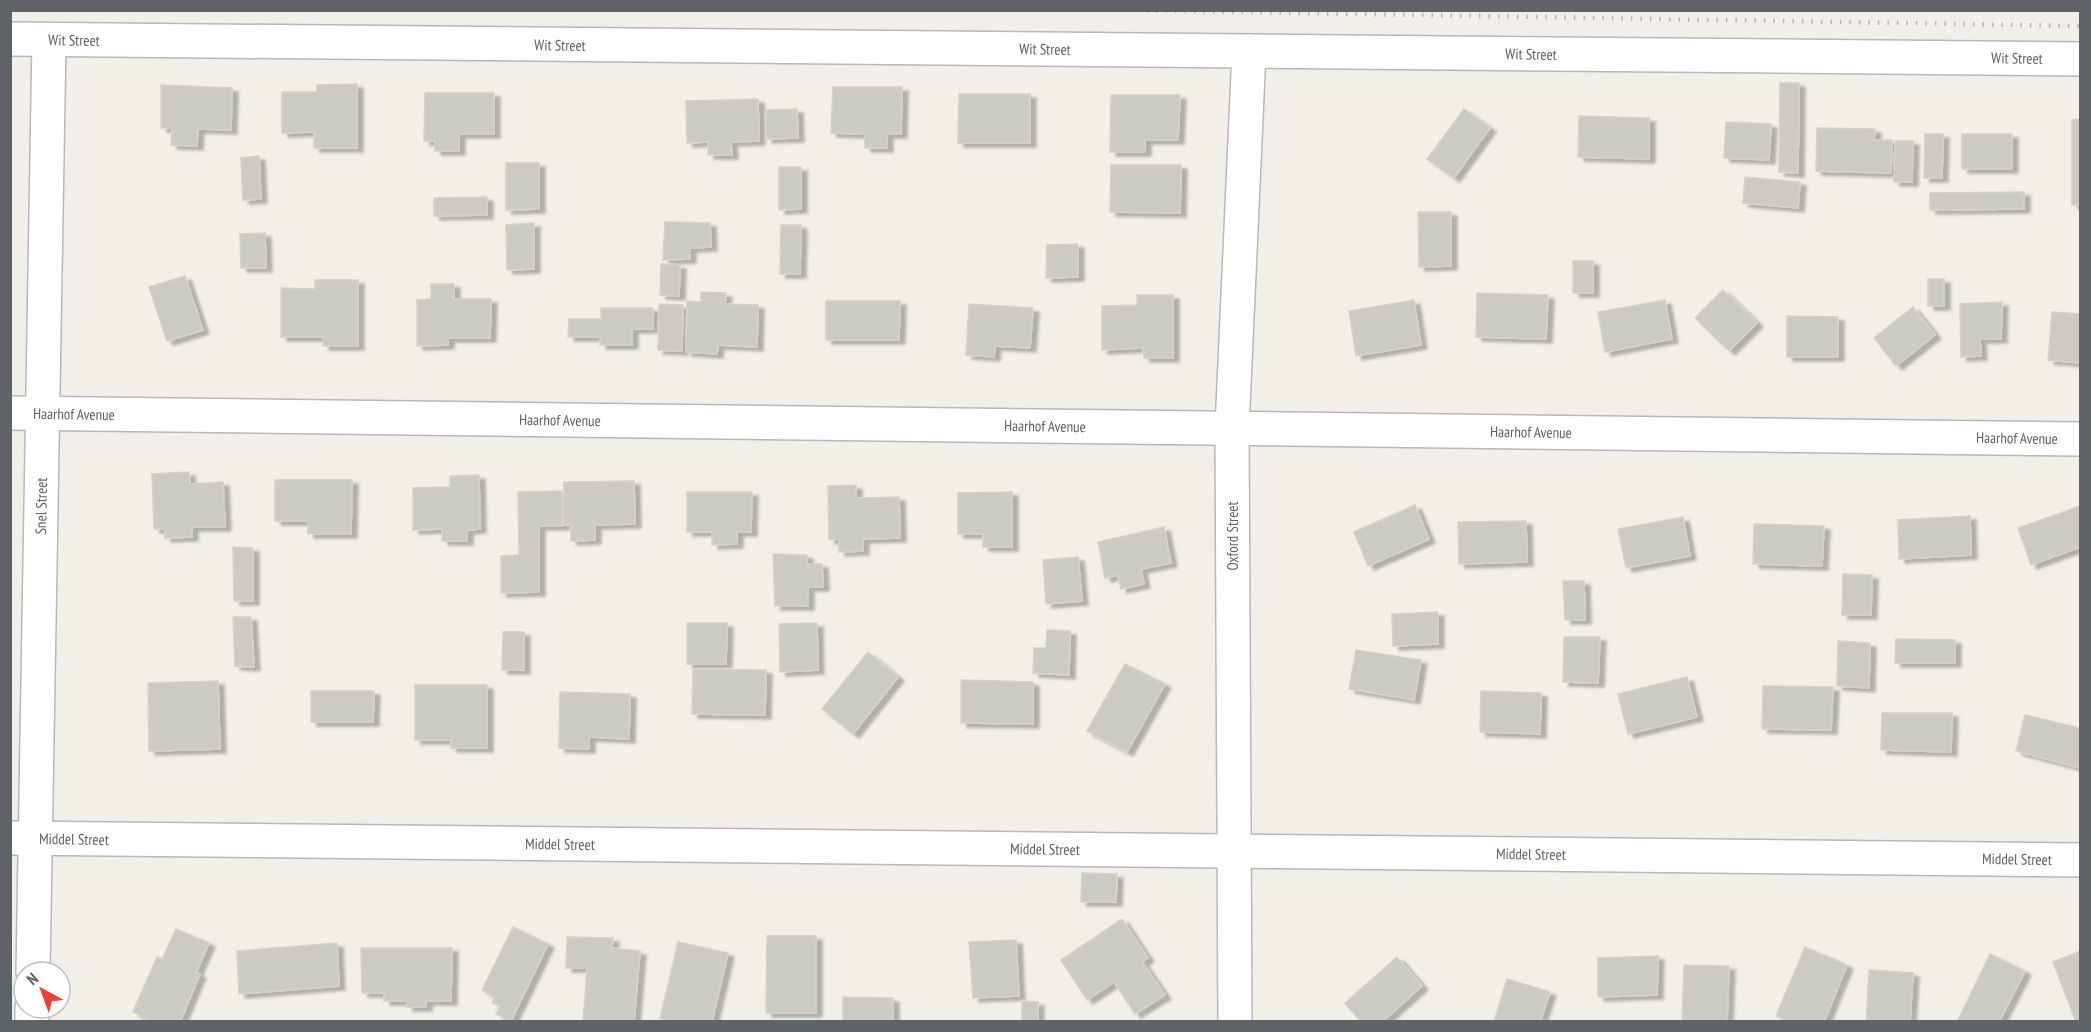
<svg xmlns="http://www.w3.org/2000/svg" width="2091" height="1032" font-family="'PT Sans Narrow',sans-serif">
  <defs>
    <filter id="shadow"><feDropShadow dx="6" dy="4" stdDeviation="1.5" flood-color="#0004"/></filter>
  </defs>
  <rect width="100%" height="100%" fill="#f1efe8"/>
  <!-- building -->
  <g fill="#cccac5" stroke="#d6d1c6" stroke-width="1.5" filter="url(#shadow)">
    <path d="M1780,83H1799L1798,173L1779,172Z"/>
    <path d="M357,84V148H314V132L282,133V92H317V85Z"/>
    <path d="M161,85L232,88L231,130L198,129L197,146L171,145L172,128H161Z"/>
    <path d="M833,87H902L901,134H887V148H865V134L831,133Z"/>
    <path d="M425,93H494V134H459V151H435V141H424Z"/>
    <path d="M959,94H1030V143H958Z"/>
    <path d="M1111,95H1180L1178,140H1145V152H1110Z"/>
    <path d="M758,99L759,141L731,142L732,155H708V142L687,143L686,101Z"/>
    <path d="M797,109L798,138L766,139V110Z"/>
    <path d="M1464,109L1490,128L1454,178L1427,159Z"/>
    <path d="M1579,116L1649,118V159L1578,157Z"/>
    <path d="M2080,119V205H2072V120Z"/>
    <path d="M1726,122L1771,124L1769,160L1724,158Z"/>
    <path d="M1817,128L1875,129L1874,140H1892L1891,173L1816,171Z"/>
    <path d="M1925,134H1943L1942,178H1924Z"/>
    <rect x="1962" y="134" width="50" height="35"/>
    <path d="M1895,141H1913L1912,182H1894Z"/>
    <path d="M259,156L261,199L243,200L241,158Z"/>
    <path d="M506,163H539V209L506,210Z"/>
    <path d="M1111,165H1181L1180,213L1110,212Z"/>
    <path d="M779,167H801V209L779,210Z"/>
    <path d="M1745,177L1800,182L1798,208L1743,203Z"/>
    <path d="M2024,192V209L1930,210V193Z"/>
    <path d="M487,197V215L434,216V198Z"/>
    <path d="M1418,212H1451V266L1419,267Z"/>
    <path d="M665,222L710,223L711,247L690,248V259L663,260Z"/>
    <path d="M534,223V269L507,270L506,225Z"/>
    <path d="M781,225H801L800,274H780Z"/>
    <path d="M265,233L266,268H241L240,234Z"/>
    <path d="M1078,244V277L1046,278L1047,245Z"/>
    <rect x="1573" y="261" width="20" height="32"/>
    <path d="M661,264L680,265L679,296L660,295Z"/>
    <path d="M185,276L203,330L167,341L149,287Z"/>
    <rect x="1928" y="279" width="16" height="27"/>
    <path d="M315,280H358V346H323V337H281V288L315,289Z"/>
    <path d="M431,284H454V299H491L490,338H448V345L417,346V300L431,299Z"/>
    <path d="M1723,290L1757,323L1729,351L1695,318Z"/>
    <path d="M701,292L726,293L725,304L758,305L757,347L718,345L717,354L686,352L687,301L701,302Z"/>
    <path d="M1477,293L1548,295L1546,339L1476,337Z"/>
    <path d="M1137,295H1173V358H1144L1143,348L1102,350V306L1137,305Z"/>
    <path d="M1414,300L1421,345L1356,356L1349,311Z"/>
    <path d="M1665,300L1672,339L1605,352L1598,312Z"/>
    <path d="M826,301H900L899,340H826Z"/>
    <path d="M2002,302L2001,339H1980L1981,356L1961,357L1960,304Z"/>
    <path d="M659,304L683,305L682,351L658,350Z"/>
    <path d="M969,304L1033,308L1030,348L995,346L994,357L966,355Z"/>
    <path d="M1913,307L1935,335L1896,366L1874,338Z"/>
    <path d="M601,308H653V329H632V345H600L601,337H568L569,319H601Z"/>
    <path d="M2052,312L2080,314V363L2048,360Z"/>
    <path d="M1787,316L1838,317V357H1787Z"/>
    <path d="M189,472L190,484L223,482L225,527H192V537L165,538V529H154L152,474Z"/>
    <path d="M479,475L480,529L467,530V541H442V529L413,530V488L450,487V476Z"/>
    <path d="M275,480H352L351,534H308V521H275Z"/>
    <path d="M634,481L635,524L595,525V540L571,541V525H564V482Z"/>
    <path d="M856,485V498L899,497L900,538L863,539V551L839,552V539L829,540L828,486Z"/>
    <path d="M562,491V526H539V592L501,593V556L519,555L518,492Z"/>
    <path d="M687,492H752L751,532H737V544L712,545V532H687Z"/>
    <path d="M1012,492V547H983V534H958V493Z"/>
    <path d="M1415,505L1429,539L1368,566L1354,532Z"/>
    <path d="M2080,506V547L2031,565L2018,528Z"/>
    <path d="M1970,516L1971,555L1899,559L1898,520Z"/>
    <path d="M1683,517L1690,556L1626,568L1618,529Z"/>
    <path d="M1526,521L1527,562L1459,564L1458,522Z"/>
    <path d="M1754,524L1824,526L1822,566L1753,564Z"/>
    <path d="M1164,527L1171,563L1141,569L1144,584L1121,589L1118,575L1105,578L1098,542Z"/>
    <path d="M233,547L253,548V601H234Z"/>
    <path d="M773,554L807,555V564H822L823,587H808V606H775Z"/>
    <path d="M1078,557L1082,601L1046,604L1043,560Z"/>
    <path d="M1843,574L1872,575L1871,615H1842Z"/>
    <path d="M1563,581H1584L1585,620H1565Z"/>
    <path d="M1438,612V644L1393,646L1392,614Z"/>
    <path d="M233,617H251L254,667L235,666Z"/>
    <path d="M687,623H727L726,664H687Z"/>
    <path d="M817,623L818,670L780,672L779,624Z"/>
    <path d="M1047,630L1070,631L1069,675L1033,673L1034,648H1046Z"/>
    <path d="M503,632H524V670H502Z"/>
    <path d="M1564,637H1600L1598,683L1563,682Z"/>
    <path d="M1896,639L1955,640V663H1895Z"/>
    <path d="M1838,641L1870,643L1869,688L1837,686Z"/>
    <path d="M1356,650L1421,660L1414,700L1349,689Z"/>
    <path d="M868,652L898,677L853,734L822,709Z"/>
    <path d="M1125,664L1165,684L1127,752L1087,731Z"/>
    <path d="M693,669L766,670L765,715L692,714Z"/>
    <path d="M1687,677L1697,717L1628,734L1618,694Z"/>
    <path d="M961,680L1033,682V724L961,723Z"/>
    <path d="M218,681L220,749L149,751L148,683Z"/>
    <path d="M415,685H487V748H451V740H415Z"/>
    <path d="M1763,686L1833,687L1831,730L1762,729Z"/>
    <path d="M311,691H374L373,722H311Z"/>
    <path d="M1481,691L1541,693L1540,734L1480,732Z"/>
    <path d="M560,692L630,694L629,739L589,737V749L559,748Z"/>
    <path d="M1882,713H1952L1951,752L1881,750Z"/>
    <path d="M2025,715L2080,728V768L2016,751Z"/>
    <path d="M1082,873L1117,874L1116,902H1081Z"/>
    <path d="M1122,919L1148,958L1142,962L1165,995L1135,1014L1114,982L1087,1000L1061,960Z"/>
    <path d="M513,927L548,944L511,1021L496,1014L500,1006L492,1003L495,997L482,990Z"/>
    <path d="M176,929L209,943L196,973L200,974L180,1022H154L133,1012L157,957L162,959Z"/>
    <path d="M767,936H816V1013H766Z"/>
    <path d="M567,937L613,938L612,948L640,951L634,1022H583L587,968H566Z"/>
    <path d="M1016,940L1019,996L973,998L969,942Z"/>
    <path d="M678,942L728,953L712,1022H674L660,1018Z"/>
    <path d="M337,943L339,986L239,994L237,951Z"/>
    <path d="M1805,947L1847,965L1824,1022H1790L1776,1016Z"/>
    <path d="M361,948H452L451,1001H426V1007H407V1001H384V993H362Z"/>
    <path d="M2080,951V1022H2076L2053,962Z"/>
    <path d="M1990,954L2025,971L1999,1022H1962L1958,1020Z"/>
    <path d="M1658,956L1657,995L1598,997V958Z"/>
    <path d="M1397,957L1422,986L1382,1022H1361L1345,1003Z"/>
    <path d="M1684,965L1729,966L1727,1022H1682Z"/>
    <path d="M1869,970L1913,973L1910,1022H1866Z"/>
    <path d="M1507,979L1550,992L1540,1022H1494Z"/>
    <path d="M843,997L893,998V1022H843Z"/>
    <path d="M1022,1001L1038,1002V1022H1022Z"/>
  </g>
  <g fill="none" stroke-linecap="round" stroke-linejoin="round">
    <defs>
      <g id="minor">
        <path d="M10,39L2080,59"/>
        <path d="M10,413L2080,439"/>
        <path d="M10,838L2080,860"/>
        <path d="M33,972L49,40"/>
        <path d="M32,1022V1008"/>
        <path d="M1235,1022L1232,429L1249,51"/>
      </g>
    </defs>
    <!-- minor casing -->
    <use href="#minor" stroke="#b5b8bc" stroke-width="36"/>
    <!-- minor -->
    <use href="#minor" stroke="#fff" stroke-width="33"/>
    <!-- rail -->
    <path stroke="#b6b7b8" stroke-width="4.5" stroke-dasharray="1.5 8" stroke-linecap="butt" d="M1118,10L2080,26"/>
  </g>
  <g text-anchor="middle" dominant-baseline="central" stroke-width="6" stroke-linejoin="round" paint-order="stroke">
    <!-- street labels -->
    <g font-size="15" fill="#5f6368" stroke="#fff">
      <text transform="translate(74 40) rotate(1)">Wit Street</text>
      <text transform="translate(560 45) rotate(1)">Wit Street</text>
      <text transform="translate(1045 49) rotate(1)">Wit Street</text>
      <text transform="translate(1531 54) rotate(1)">Wit Street</text>
      <text transform="translate(2017 58) rotate(1)">Wit Street</text>
      <text transform="translate(74 414) rotate(1)">Haarhof Avenue</text>
      <text transform="translate(560 420) rotate(1)">Haarhof Avenue</text>
      <text transform="translate(1045 426) rotate(1)">Haarhof Avenue</text>
      <text transform="translate(1531 432) rotate(1)">Haarhof Avenue</text>
      <text transform="translate(2017 438) rotate(1)">Haarhof Avenue</text>
      <text transform="translate(41 506) rotate(-89)">Snel Street</text>
      <text transform="translate(1232 536) rotate(-90)">Oxford Street</text>
      <text transform="translate(74 839) rotate(1)">Middel Street</text>
      <text transform="translate(560 844) rotate(1)">Middel Street</text>
      <text transform="translate(1045 849) rotate(1)">Middel Street</text>
      <text transform="translate(1531 854) rotate(1)">Middel Street</text>
      <text transform="translate(2017 859) rotate(1)">Middel Street</text>
    </g>
  </g>
  <!-- border -->
  <rect width="2091" height="1032" fill="none" stroke="#5f6368" stroke-width="24"/>
  <!-- north arrow -->
  <g transform="translate(42 990) rotate(319)"><circle r="28" fill="#ffffff" stroke="#bfc1c3" stroke-width="1.5"/>
  <path d="M0-4.5L10 22L0 15L-10 22Z" fill="#ea4335"/>
  <text y="-9" font-size="16" font-weight="bold" text-anchor="middle" fill="#5f6368">N</text>
  </g>
</svg>
